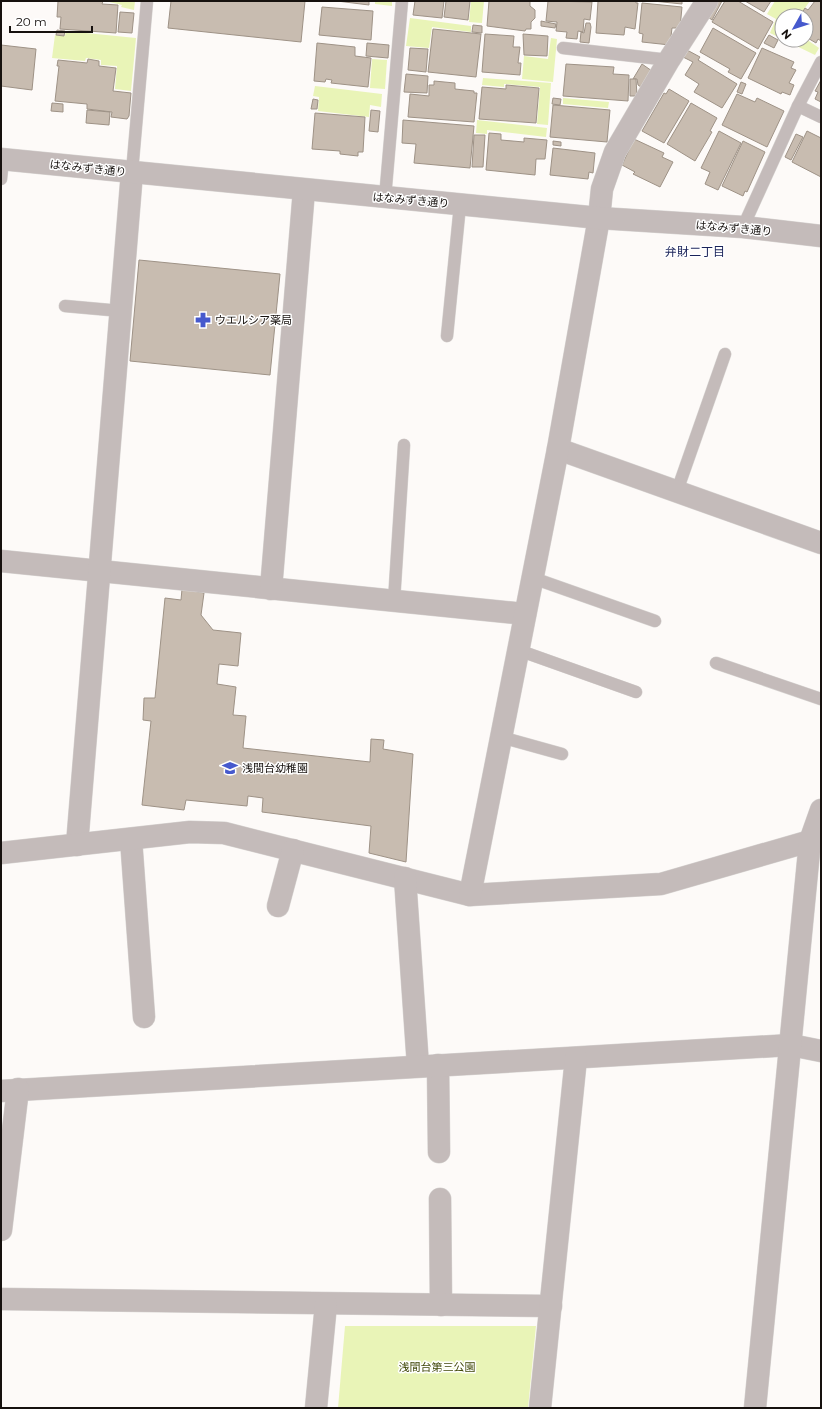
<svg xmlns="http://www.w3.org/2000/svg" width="822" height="1409" font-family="Montserrat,'Noto Sans JP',sans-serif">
  <rect width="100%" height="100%" fill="#fdfaf8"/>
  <!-- green -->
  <g fill="#e9f4b7">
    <path d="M105,1H135L134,10L121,7L122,5Z"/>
    <path d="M375,1H392V6L375,4Z"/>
    <path d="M471,1H484L482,23L469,22Z"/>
    <path d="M775,1H810L799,16H782V39L770,33L776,19L767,14Z"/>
    <path d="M410,18L471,26V32L432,27L429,48L406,46Z"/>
    <path d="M66,31L136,38L131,91L115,89L117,66L101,65V60L86,58L85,61L52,58L55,35L65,36Z"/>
    <path d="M551,38L557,39L553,82L522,79L524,56L548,59Z"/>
    <path d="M806,39L819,48L815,55L784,40Z"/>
    <path d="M372,59L387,60L385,89L370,88Z"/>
    <path d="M483,78L551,83L548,125L537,124L540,87L504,84V87L482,85Z"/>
    <path d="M315,86L382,94L381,107L370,105L369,117L318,111L319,97L313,96Z"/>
    <path d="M563,98L609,102L608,108L563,104Z"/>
    <path d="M477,120L547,128L546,137L487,130V134L476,133Z"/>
    <path d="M345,1326H536L528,1408H338Z"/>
  </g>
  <!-- building -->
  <g fill="#c8bcb0" stroke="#9e9286">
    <path d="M58,1H103L102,4L118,5L116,33L60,29L61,17H57Z"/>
    <path d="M171,1H305L301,42L168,28Z"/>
    <path d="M337,1H373H369V5Z"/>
    <path d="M415,1H444L442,18L413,15Z"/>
    <path d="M446,1H470L468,20L444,17Z"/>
    <path d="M489,1H530V6L535,10V18L531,22V29H526L525,31L487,26Z"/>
    <path d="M548,1L592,2L590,20L584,19L583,32L578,31L577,39L566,38L567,32L556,31L557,22L546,21Z"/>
    <path d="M598,1H636V3H638L635,29L625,27L624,35L596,33Z"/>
    <path d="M653,1H682V4Z"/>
    <path d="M717,1H722L712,20L708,17Z"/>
    <path d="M725,1H738L773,22L758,49L712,22Z"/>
    <path d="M745,1H771L764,12Z"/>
    <path d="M815,1H821V41L818,39L816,43L806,37V16H800L805,8L808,10Z"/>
    <path d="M642,3L682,7L680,28H672L670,45L642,42L643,34L639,33Z"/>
    <path d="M322,7L373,11L371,40L319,35Z"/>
    <path d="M120,12L134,13L132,33L118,32Z"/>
    <path d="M541,21L556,24L555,28L541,26Z"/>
    <path d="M586,23H590L591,27L589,43L580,42L581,32L584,33Z"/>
    <path d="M473,25L482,26V33L472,32Z"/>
    <path d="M713,28L756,53L741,79L728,72L730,69L700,52Z"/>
    <path d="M433,29L481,34L476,77L428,72Z"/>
    <path d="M57,30L65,31L64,36L56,35Z"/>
    <path d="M485,34L514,36L513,47H520L518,63H521L520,75L482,72Z"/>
    <path d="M523,34L548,36L547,56L524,55Z"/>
    <path d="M769,35L778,40L774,48L764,43Z"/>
    <path d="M317,43L355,47V56L371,58L368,87L331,83L332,80L326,79L325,82L314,81Z"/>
    <path d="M367,43L389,45L388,58L366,56Z"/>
    <path d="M1,45L36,49L32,90L1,86Z"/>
    <path d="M410,48L428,49L426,72L408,70Z"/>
    <path d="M762,48L794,62L791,68L796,70L789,83L794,85L790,95L782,92L781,94L748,78Z"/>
    <path d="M687,50L700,57L698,60L737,84L722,108L694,92L699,84L685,75L693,62L683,57Z"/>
    <path d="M88,59L99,61V66L116,68L113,91L131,93L129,116L127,119L111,117L112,112L87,109V104L55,101L59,66H57L58,60L87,63Z"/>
    <path d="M566,64L614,67L613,74L629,75L628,101L563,96Z"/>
    <path d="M642,64L652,71L641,87L638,85L637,79H633Z"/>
    <path d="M406,74L428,76L427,93L404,92Z"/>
    <path d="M630,79H636L637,96H630Z"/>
    <path d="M821,80V102L815,99L818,92L815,91Z"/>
    <path d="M434,81L455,83V89L474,91V93H477L474,122L408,117L410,94L429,96V85H434Z"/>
    <path d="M741,82L746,84L742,94L737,92Z"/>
    <path d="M506,85L539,88L536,123L479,119L482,87L506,89Z"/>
    <path d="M669,89L689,101L664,143L642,131L664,93L666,94Z"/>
    <path d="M737,94L755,102L757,98L784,111L767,147L722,125Z"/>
    <path d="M553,98L561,99L560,105L552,104Z"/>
    <path d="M313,99L318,100L317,109H311Z"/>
    <path d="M52,103L63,104V112L51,111Z"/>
    <path d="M691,103L717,118L710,131L712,132L695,161L667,144Z"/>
    <path d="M553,105L610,110L607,142L550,137Z"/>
    <path d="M87,110L110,112L109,125L86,123Z"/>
    <path d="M371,110L380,111L378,132L369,131Z"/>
    <path d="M315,113L365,117L363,152H358V156L340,154V151L312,149Z"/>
    <path d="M403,120L474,126L470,168L414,163L416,144L402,143Z"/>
    <path d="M719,131L741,143L718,190L705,184L710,172L701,168Z"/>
    <path d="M807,131L821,138V177L792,162Z"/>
    <path d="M489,133L501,134V140L524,142V138L547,140L545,159H536L535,175L486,170Z"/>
    <path d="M796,134L803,137L791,160L785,157Z"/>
    <path d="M474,135H485L483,167H472Z"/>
    <path d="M634,139L664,153L662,157L673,162L660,187L633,174L635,172L622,165Z"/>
    <path d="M553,141L561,142V146L553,145Z"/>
    <path d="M743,141L765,152L747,192L745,191L743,196L722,186Z"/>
    <path d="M553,148L595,153L593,173L589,172L588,179L550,175Z"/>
    <path d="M139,260L280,274L270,375L130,361Z"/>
    <path d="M182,589L204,593L201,615L213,630L241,633L238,666L219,664L217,684L236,687L233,715L246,716L243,748L370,762L371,739L384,740L383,749L413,754L406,862L369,853L371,826L262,812L263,798L248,796L247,806L186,800L184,810L142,805L151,721L143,720L144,698H155L165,598L181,600Z"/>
  </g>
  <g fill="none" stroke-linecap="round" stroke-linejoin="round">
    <defs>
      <g id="service">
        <path d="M563,48L669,60"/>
        <path d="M798,106L821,62"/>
        <path d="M132,172L147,1"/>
        <path d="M1,179L3,159"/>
        <path d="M385,198L402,1"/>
        <path d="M743,227L798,106L821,117"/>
        <path d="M65,306L121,311"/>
        <path d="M447,336L460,205"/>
        <path d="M677,491L725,354"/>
        <path d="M533,578L655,621"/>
        <path d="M394,601L404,445"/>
        <path d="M518,650L636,692"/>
        <path d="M716,663L821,699"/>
        <path d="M501,737L562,754"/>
      </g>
      <g id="minor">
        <path d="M558,449L821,543"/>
        <path d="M1,561L525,614"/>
        <path d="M271,589L304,190"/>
        <path d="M131,839L144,1017"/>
        <path d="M77,845L132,172"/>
        <path d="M1,853L190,832L224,833L470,895L661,884L810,841"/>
        <path d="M405,878L418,1066"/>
        <path d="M470,895L558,449L599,218L602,189L615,152L669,60L707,1"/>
        <path d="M278,906L293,850"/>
        <path d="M438,1065L439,1152"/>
        <path d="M1,1091L791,1045L821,1051"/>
        <path d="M440,1199L441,1305"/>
        <path d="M1,1230L18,1089"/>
        <path d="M1,1299L551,1306"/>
        <path d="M316,1408L326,1304"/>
        <path d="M540,1408L576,1058"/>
        <path d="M755,1408L810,841L821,810"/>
      </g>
      <path id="tertiary" d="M1,159L599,218L743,227L821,236"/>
    </defs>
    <!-- service casing -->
    <use href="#service" stroke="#d8d5d3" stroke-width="13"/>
    <!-- minor casing -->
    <use href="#minor" stroke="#d8d5d3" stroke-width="23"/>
    <!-- tertiary casing -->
    <use href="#tertiary" stroke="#d8d5d3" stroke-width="23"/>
    <!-- service -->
    <use href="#service" stroke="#c4bbba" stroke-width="12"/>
    <!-- minor -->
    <use href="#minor" stroke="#c4bbba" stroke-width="22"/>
    <!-- tertiary -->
    <use href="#tertiary" stroke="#c4bbba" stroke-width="22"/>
  </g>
  <!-- icons -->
  <defs>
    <symbol id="pharmacy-bare" viewBox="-9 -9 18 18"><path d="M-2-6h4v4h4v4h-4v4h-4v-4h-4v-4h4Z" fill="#4659cd" stroke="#fff" stroke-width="2.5" paint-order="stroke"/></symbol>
    <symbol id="school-bare" viewBox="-9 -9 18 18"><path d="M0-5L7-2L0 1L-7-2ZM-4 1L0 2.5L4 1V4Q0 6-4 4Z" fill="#4659cd" stroke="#fff" stroke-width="2.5" paint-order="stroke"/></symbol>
  </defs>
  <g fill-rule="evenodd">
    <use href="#pharmacy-bare" x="192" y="309" width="22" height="22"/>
    <use href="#school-bare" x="219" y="757" width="22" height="22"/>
  </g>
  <g text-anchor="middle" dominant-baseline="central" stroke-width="3" stroke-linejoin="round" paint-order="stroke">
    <!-- street labels -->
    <g font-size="11" fill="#16110e" stroke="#fff">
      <text transform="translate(88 168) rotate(6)">はなみずき通り</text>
      <text transform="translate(411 200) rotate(5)">はなみずき通り</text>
      <text transform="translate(734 228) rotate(5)">はなみずき通り</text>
    </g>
    <!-- poi labels -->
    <g font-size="11" fill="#16110e" stroke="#fff" text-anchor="start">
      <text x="215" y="320">ウエルシア薬局</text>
      <text x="242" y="768">浅間台幼稚園</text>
    </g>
    <!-- park labels -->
    <g font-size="11" fill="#42490b" stroke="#fff">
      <text x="437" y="1367">浅間台第三公園</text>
    </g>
    <!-- neighbourhood labels -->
    <g font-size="12" fill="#192259" stroke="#fff">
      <text x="695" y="251">弁財二丁目</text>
    </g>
  </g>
  <!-- border -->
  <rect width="822" height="1409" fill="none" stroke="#16110e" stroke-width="4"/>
  <!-- north arrow -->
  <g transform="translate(794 28) rotate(231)"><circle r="19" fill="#ffffff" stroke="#a2a09f"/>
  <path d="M0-3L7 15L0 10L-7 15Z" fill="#4659cd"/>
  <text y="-6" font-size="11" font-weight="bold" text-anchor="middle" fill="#16110e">N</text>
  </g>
  <!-- scale -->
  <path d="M10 26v6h82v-6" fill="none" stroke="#16110e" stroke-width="2"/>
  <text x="16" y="26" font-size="12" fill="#16110e" stroke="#ffffff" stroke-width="3" paint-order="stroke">20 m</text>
</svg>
